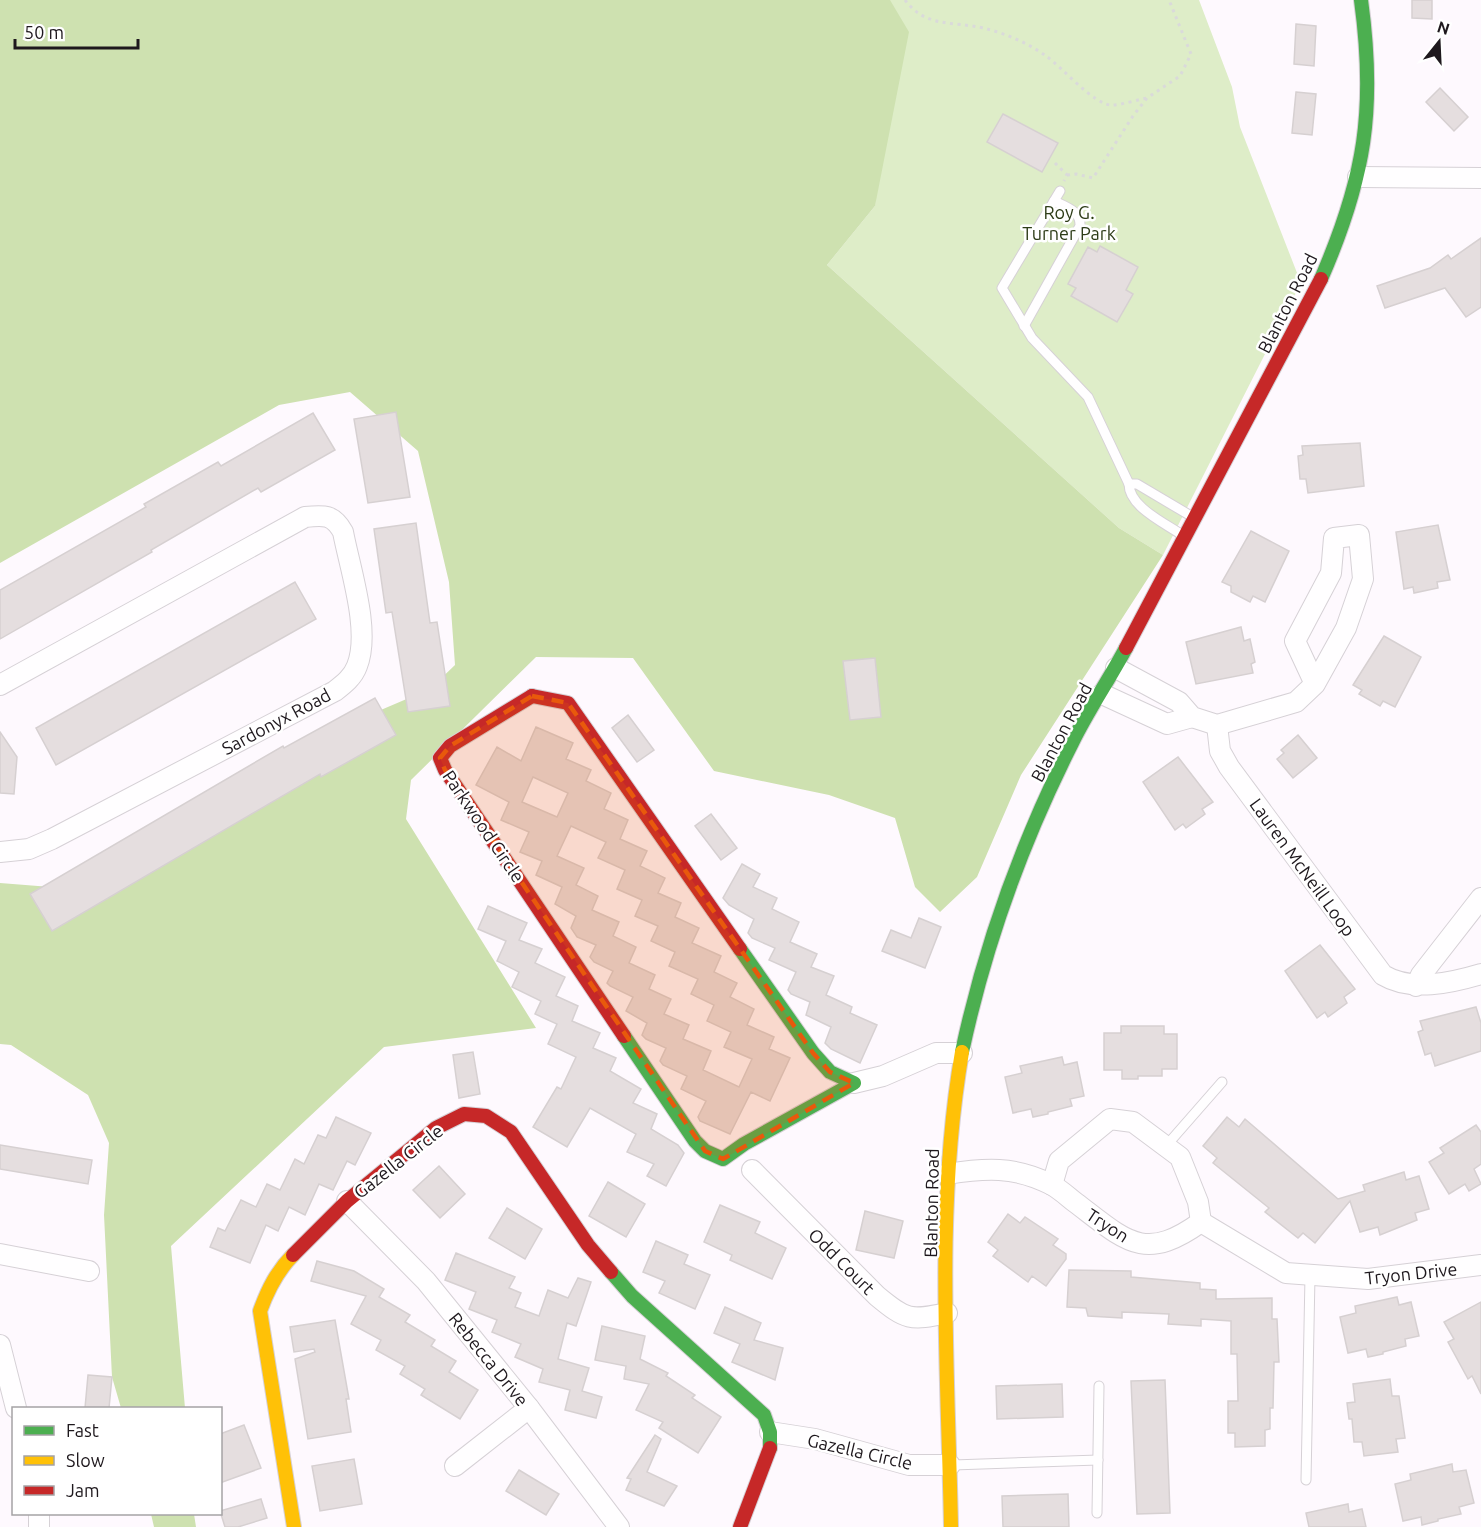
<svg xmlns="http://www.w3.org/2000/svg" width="1481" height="1527" font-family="Ubuntu,sans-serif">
  <rect width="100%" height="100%" fill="#fef9fe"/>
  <!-- green -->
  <path fill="#deedc8" d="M889,0H1199L1232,87L1240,127L1301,283L1163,555L1119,528L827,265L875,206Z"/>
  <!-- forest -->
  <g fill="#cee1b0">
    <path d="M0,0H890L909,32L875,206L827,265L1119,528L1163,555L1021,775L977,877L940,912L915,887L895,818L829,795L714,771L633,658L536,657L411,780L406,819L536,1028L384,1047L171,1246L185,1408H121L112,1377L104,1215L109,1143L88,1095L11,1045L0,1044V883L76,889L341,727L430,689L455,665L449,582L418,451L350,392L279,405L0,563Z"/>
    <path d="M151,1514H194L196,1527H154Z"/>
  </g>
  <!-- building -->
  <g fill="#e5dedf" stroke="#d6d0d1" stroke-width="1.5" fill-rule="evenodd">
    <path d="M1412,0H1432V19L1412,18Z"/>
    <path d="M1296,24L1316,26L1314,66L1294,64Z"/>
    <path d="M1440,88L1468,117L1454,131L1426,102Z"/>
    <path d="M1296,92L1316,94L1312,135L1292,133Z"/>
    <path d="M1003,114L1058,143L1042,172L987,142Z"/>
    <path d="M1481,238V307L1466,317L1445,288L1385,308L1377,286L1430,268L1448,255L1451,259Z"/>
    <path d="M1100,246L1138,267L1126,290L1133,294L1117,322L1071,296L1076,288L1068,284L1088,247L1097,252Z"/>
    <path d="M396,412L410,497L368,503L354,419Z"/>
    <path d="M313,413L335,450L261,492L258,488L151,550L152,552L0,639V590L146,507L144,504L218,462L221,466Z"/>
    <path d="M1360,443L1364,486L1308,493L1306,479H1300L1298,456L1303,455L1302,446Z"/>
    <path d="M416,523L430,623L437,622L450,706L408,712L392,612L386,613L374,529Z"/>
    <path d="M1438,525L1450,580L1437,582L1438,588L1414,593L1413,587L1404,589L1396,532Z"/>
    <path d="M1251,531L1289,551L1265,602L1253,596L1250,602L1231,592V586L1222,582Z"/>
    <path d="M295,582L316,619L56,765L36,728Z"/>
    <path d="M1241,627L1244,641L1250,639L1255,662L1251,664L1253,673L1196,684L1186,642Z"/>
    <path d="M1384,636L1421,657L1395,707L1383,701L1380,706L1359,694L1362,690L1353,685Z"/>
    <path d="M875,658L881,717L850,720L843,661Z"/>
    <path d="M375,698L396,735L321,777L320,774L52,931L30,894L283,746L284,748Z"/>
    <path d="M628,715L654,750L637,762L612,728Z"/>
    <path d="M536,727L573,743L566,759L591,770L586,781L611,793L604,809L628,820L620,839L647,851L640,866L665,878L658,893L681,903L675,917L699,928L692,943L721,956L714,972L737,983L730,997L754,1009L747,1025L774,1037L769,1049L790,1058L770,1101L751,1092L730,1134L700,1121L698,1117L706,1101L681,1089L687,1076L663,1065L660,1061L666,1048L646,1039L642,1035L647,1023L626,1011L633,997L610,986L607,983L613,971L594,962L590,957L596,945L577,937L571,928L576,916L555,904L562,887L536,875L542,861L520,852L529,832L501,820L509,802L476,785L497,747L521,761ZM533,777L568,793L557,817L522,802ZM571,826L606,842L598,858L625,870L617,889L642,900L635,916L658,926L651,941L675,952L669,966L698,979L691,994L714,1005L707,1021L731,1032L724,1047L752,1059L739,1087L703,1070L711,1051L683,1039L689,1025L664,1014L671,999L649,989L655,975L629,963L636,947L613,936L619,922L592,910L598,896L576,885L584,868L557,856Z"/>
    <path d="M0,732L17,757L14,794L0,793Z"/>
    <path d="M1298,735L1317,758L1293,778L1277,759L1284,753L1281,750Z"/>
    <path d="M1178,757L1213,802L1202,809L1205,814L1186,828L1183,824L1175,830L1143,782Z"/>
    <path d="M711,814L737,848L721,860L695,826Z"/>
    <path d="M742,864L760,874L753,887L777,898L772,909L799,922L790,942L817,954L811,967L834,976L826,995L852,1007L850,1013L877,1025L860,1063L831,1049L825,1043L831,1027L806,1015L810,1002L791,994L788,990L796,972L769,960L775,948L752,938L748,933L754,919L729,905L723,898Z"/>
    <path d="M488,906L527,923L519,940L542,949L535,963L565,977L556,996L578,1006L572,1021L600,1033L593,1048L616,1058L610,1071L641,1089L633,1103L657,1114L651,1129L678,1145L684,1153L666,1186L647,1176L654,1164L627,1152L636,1134L590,1108L567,1147L533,1127L557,1087L561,1089L576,1057L548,1044L557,1024L535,1014L541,1001L512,987L519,972L497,961L506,941L478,929Z"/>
    <path d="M919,918L941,927L925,968L882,951L891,930L911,938Z"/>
    <path d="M1320,945L1355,989L1344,997L1347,1003L1328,1017L1325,1012L1317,1018L1285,971Z"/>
    <path d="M1476,1007L1481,1023V1051L1435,1066L1431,1053L1425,1055L1418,1032L1423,1030L1420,1021Z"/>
    <path d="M1121,1026H1164V1034H1177V1069H1162V1076H1138V1079H1122V1070H1104V1033H1121Z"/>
    <path d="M473,1052L480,1094L459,1098L453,1055Z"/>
    <path d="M1062,1057L1064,1065L1077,1062L1084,1096L1070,1099L1072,1106L1048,1112V1114L1033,1117L1031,1109L1013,1113L1005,1077L1022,1073L1020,1066Z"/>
    <path d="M336,1117L371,1133L355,1165L347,1161L333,1190L319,1184L305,1215L289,1207L278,1231L266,1225L250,1263L210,1247L218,1228L225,1231L241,1200L256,1207L267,1184L280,1190L295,1159L304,1164L318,1135L326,1138Z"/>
    <path d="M1227,1117L1239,1127L1245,1119L1338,1199L1365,1191L1363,1185L1404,1172L1406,1180L1419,1176L1429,1209L1415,1213L1417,1220L1380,1235L1378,1227L1360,1232L1350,1201L1315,1243L1303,1233L1298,1238L1265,1212L1269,1208L1213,1163L1217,1158L1203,1146Z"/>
    <path d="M1476,1125L1481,1132V1164L1474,1169L1481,1184L1469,1191L1465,1184L1449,1194L1429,1162L1444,1153L1440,1148Z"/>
    <path d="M0,1145L92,1160L88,1184L0,1169Z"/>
    <path d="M439,1166L465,1194L440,1218L413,1190Z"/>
    <path d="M608,1182L645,1204L626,1237L589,1216Z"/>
    <path d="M720,1205L760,1222L755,1233L786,1248L772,1279L730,1260L732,1255L704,1242Z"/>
    <path d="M507,1208L542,1229L525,1259L489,1238Z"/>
    <path d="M865,1211L903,1221L894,1258L856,1250Z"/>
    <path d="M1008,1214L1020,1223L1025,1217L1058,1239L1053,1245L1066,1254V1259L1046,1286L1032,1276L1028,1282L993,1256L998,1250L988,1242Z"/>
    <path d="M656,1241L688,1255L684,1264L710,1275L695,1309L659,1293L665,1281L643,1272Z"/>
    <path d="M456,1253L515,1277L509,1288L521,1293L515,1307L539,1316L548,1290L568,1298L578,1278L591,1282L576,1326L567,1323L558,1359L589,1368L582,1391L602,1397L596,1418L565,1410L570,1390L539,1382L543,1369L515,1357L521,1344L492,1332L497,1320L469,1309L476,1292L445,1280Z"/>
    <path d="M317,1261L354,1271L384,1289L379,1297L410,1315L405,1322L435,1340L431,1346L456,1361L449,1372L478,1390L460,1419L421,1395L425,1389L400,1374L405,1366L376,1350L381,1340L351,1324L366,1296L311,1281Z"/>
    <path d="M1069,1270L1131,1271V1277L1200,1283V1289L1216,1290V1299L1272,1298V1319H1277L1279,1362H1274L1273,1408H1270V1429L1265,1430V1446L1235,1447V1433H1228V1401H1238L1237,1354H1231V1321L1201,1319V1326L1168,1324L1169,1314L1122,1312V1318L1088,1316L1086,1308L1067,1307Z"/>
    <path d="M1397,1297L1399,1305L1411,1302L1419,1336L1405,1339L1406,1346L1383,1352V1354L1368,1357L1366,1349L1348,1353L1340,1317L1356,1313L1355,1306Z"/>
    <path d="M1481,1302V1394L1472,1376L1468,1379L1448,1342L1454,1339L1444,1322Z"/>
    <path d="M725,1307L761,1323L754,1340L783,1348L775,1380L732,1362L740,1344L714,1333Z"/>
    <path d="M335,1320L349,1399H346L351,1432L308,1439L295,1359L315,1352L314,1349L294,1352L290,1327Z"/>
    <path d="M602,1326L645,1336L640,1359L668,1373L666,1376L695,1395L692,1398L721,1417L698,1453L659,1428L663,1422L636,1410L649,1384L624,1379L626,1366L595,1360Z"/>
    <path d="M88,1375L112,1377L109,1408H85Z"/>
    <path d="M1390,1379L1392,1396H1399L1405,1438L1396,1439L1398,1452L1364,1456L1362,1442H1354L1352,1419H1349L1347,1403L1355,1402L1353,1384Z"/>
    <path d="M1165,1380L1170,1513L1137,1514L1131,1381Z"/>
    <path d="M1062,1384L1063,1417L997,1419L996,1386Z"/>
    <path d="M244,1425L261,1468L220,1483V1434Z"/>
    <path d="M655,1435L661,1439L647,1472L677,1486L664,1506L626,1490L631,1479L627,1478Z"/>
    <path d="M354,1459L362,1504L320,1511L312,1466Z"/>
    <path d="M1452,1464L1453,1472L1466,1470L1474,1503L1459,1507L1461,1514L1438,1519V1521L1422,1525L1421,1517L1403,1521L1395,1484L1411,1480L1410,1474Z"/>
    <path d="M519,1470L559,1494L546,1515L506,1491Z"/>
    <path d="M1068,1494L1069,1527H1003L1002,1496Z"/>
    <path d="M261,1499L267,1518L238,1527H225L220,1511Z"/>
    <path d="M1348,1504L1349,1512L1362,1509L1366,1527H1309L1306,1513Z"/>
  </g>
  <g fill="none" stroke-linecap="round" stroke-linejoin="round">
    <defs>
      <g id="lane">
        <path d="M1060,191L1002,288L1032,338L1088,397L1129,484"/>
        <path d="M1024,326L1080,226C1081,211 1066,207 1054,201"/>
        <path d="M1182,535C1165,523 1129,507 1129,484H1137L1191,516"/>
        <path d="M1166,1146L1222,1082"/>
        <path d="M953,1465L1098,1460"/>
        <path d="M1306,1480L1310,1276"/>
        <path d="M1097,1513L1099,1386"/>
      </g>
      <g id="street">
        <path d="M1358,177L1481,178"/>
        <path d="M1116,668L1179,702L1192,717L1217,725L1296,702L1315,684L1346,628L1363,579L1359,535L1334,538L1331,573L1295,641L1315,684"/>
        <path d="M0,685L305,517C324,515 333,514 343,532C350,569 371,631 357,666C353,677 344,684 335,691L52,839L29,849L0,852"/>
        <path d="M1102,694L1167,724L1192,717"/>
        <path d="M1217,725L1220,751L1229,767L1383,975C1411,992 1451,983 1481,974"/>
        <path d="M1416,986L1421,975L1481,898"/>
        <path d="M854,1083L883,1076L936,1053H962"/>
        <path d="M752,1170L877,1296C906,1320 910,1321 947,1313"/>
        <path d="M947,1174C985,1168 1014,1166 1050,1184C1060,1189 1068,1197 1076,1203C1126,1241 1144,1263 1201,1222"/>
        <path d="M1052,1185L1059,1161L1110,1119L1133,1122L1180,1157L1198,1202L1201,1222L1286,1273L1368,1279L1481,1265"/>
        <path d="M347,1201L426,1281L529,1408L619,1527"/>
        <path d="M0,1254L89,1271"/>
        <path d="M0,1345L16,1408"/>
        <path d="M770,1432L815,1439L909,1465H950"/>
        <path d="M455,1466L529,1408"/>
        <path d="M39,1514V1527"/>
      </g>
      <g id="fast">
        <path d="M1321,279C1365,178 1376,109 1361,0"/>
        <path d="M624,1036L695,1141L705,1151L723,1159L744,1144L854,1083L830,1072L813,1053L740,949"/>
        <path d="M962,1052C985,944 1022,842 1072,743C1088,710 1109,680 1126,648"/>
        <path d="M611,1272L632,1296L764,1415L770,1432V1448"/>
      </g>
      <g id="slow">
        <path d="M293,1255C277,1271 268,1289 260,1311L294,1527"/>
        <path d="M951,1527C948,1369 935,1209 962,1052"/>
      </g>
      <g id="jam">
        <path d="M1126,648L1321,279"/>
        <path d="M532,696L568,703L740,949"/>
        <path d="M532,696L450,746L440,758L445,770L624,1036"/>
        <path d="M293,1255L347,1201L436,1128L464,1114L486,1116L511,1132L588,1245L611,1272"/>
        <path d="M740,1527L770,1448"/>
      </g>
    </defs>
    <!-- lane casing -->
    <use href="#lane" stroke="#d6d1d6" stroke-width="11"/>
    <!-- street casing -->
    <use href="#street" stroke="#d6d1d6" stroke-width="22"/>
    <!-- fast casing -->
    <use href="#fast" stroke="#d6d1d6" stroke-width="16"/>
    <!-- slow casing -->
    <use href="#slow" stroke="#d6d1d6" stroke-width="16"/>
    <!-- jam casing -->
    <use href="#jam" stroke="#d6d1d6" stroke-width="16"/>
    <!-- path -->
    <g stroke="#dadada" stroke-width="3" stroke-dasharray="3 4.5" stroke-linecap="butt">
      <path d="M905,0C926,28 952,21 983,28C1005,33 1028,43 1046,56C1062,67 1093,104 1111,105C1122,105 1136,100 1147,98"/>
      <path d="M1055,163L1067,175L1064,181"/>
      <path d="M1067,175L1076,174L1093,178L1133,116L1147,98L1180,76L1191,54L1169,0"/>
    </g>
    <!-- lane -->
    <use href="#lane" stroke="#fffeff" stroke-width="9"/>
    <!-- street -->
    <use href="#street" stroke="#fffeff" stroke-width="20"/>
    <!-- fast -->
    <use href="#fast" stroke="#4caf50" stroke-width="14"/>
    <!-- slow -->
    <use href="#slow" stroke="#ffc107" stroke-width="14"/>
    <!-- jam -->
    <use href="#jam" stroke="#c62828" stroke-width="14"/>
  </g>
  <!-- marked area -->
  <path fill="#e8590c" fill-opacity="0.2" stroke="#e8590c" stroke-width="4.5" stroke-dasharray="12 8" stroke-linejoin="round" d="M532,696L568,703L813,1053L830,1072L854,1083L723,1159L705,1151L445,770L440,758L450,746Z"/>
  <g text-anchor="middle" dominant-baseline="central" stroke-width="5" stroke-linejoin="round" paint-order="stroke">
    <!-- park labels -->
    <g font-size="18" fill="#2d3c17" stroke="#fff">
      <text x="1069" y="212">Roy G.<tspan x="1069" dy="21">Turner Park</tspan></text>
    </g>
    <!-- street labels -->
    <g font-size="18" fill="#1e181d" stroke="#fff">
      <text transform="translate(1287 303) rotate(-63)">Blanton Road</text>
      <text transform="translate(276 721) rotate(-28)">Sardonyx Road</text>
      <text transform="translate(1061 732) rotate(-62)">Blanton Road</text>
      <text transform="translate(484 826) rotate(56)">Parkwood Circle</text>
      <text transform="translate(1303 867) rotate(54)">Lauren McNeill Loop</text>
      <text transform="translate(398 1161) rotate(-38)">Gazella Circle</text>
      <text transform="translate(931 1203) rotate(-89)">Blanton Road</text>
      <text transform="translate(1108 1225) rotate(33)">Tryon</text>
      <text transform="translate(842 1261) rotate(45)">Odd Court</text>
      <text transform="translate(1411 1273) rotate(-6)">Tryon Drive</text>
      <text transform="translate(489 1359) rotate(51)">Rebecca Drive</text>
      <text transform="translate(860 1451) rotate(13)">Gazella Circle</text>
    </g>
  </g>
  <!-- legend -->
  <rect x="12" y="1407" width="210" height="108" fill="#ffffff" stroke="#a5a3a5" stroke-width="1.5"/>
  <rect x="24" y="1426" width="30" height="9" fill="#4caf50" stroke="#a5a3a5" stroke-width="1.5"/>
  <text x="66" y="1437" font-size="18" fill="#1e181d">Fast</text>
  <rect x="24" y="1456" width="30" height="9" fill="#ffc107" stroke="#a5a3a5" stroke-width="1.5"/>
  <text x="66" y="1467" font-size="18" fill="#1e181d">Slow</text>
  <rect x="24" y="1486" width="30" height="9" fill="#c62828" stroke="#a5a3a5" stroke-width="1.5"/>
  <text x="66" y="1497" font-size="18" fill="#1e181d">Jam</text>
  <!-- north arrow -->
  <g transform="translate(1439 42) rotate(18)" stroke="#ffffff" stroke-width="4.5" paint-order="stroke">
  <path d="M0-4.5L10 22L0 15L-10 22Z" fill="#1e181d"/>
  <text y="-9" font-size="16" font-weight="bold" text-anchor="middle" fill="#1e181d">N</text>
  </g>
  <!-- scale -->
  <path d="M15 39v9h123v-9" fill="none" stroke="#1e181d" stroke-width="3"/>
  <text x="24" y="39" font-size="18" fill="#1e181d" stroke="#ffffff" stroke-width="4.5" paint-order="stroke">50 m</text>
</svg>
